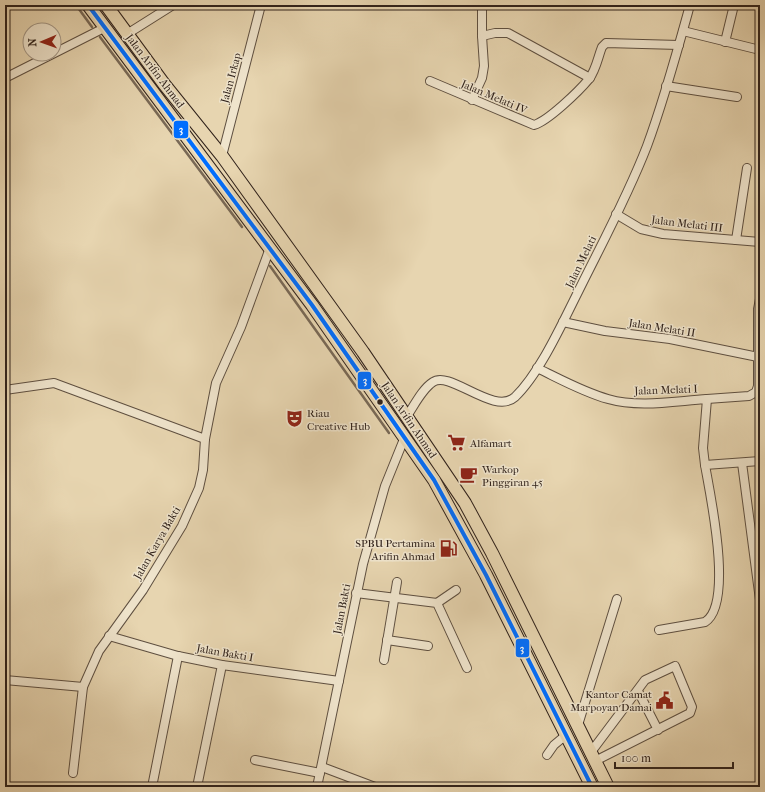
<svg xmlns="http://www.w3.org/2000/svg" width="765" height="792" font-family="'IM FELL French Canon',serif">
  <rect width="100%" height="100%" fill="#e7d5b0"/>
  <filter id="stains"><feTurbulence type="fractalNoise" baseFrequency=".005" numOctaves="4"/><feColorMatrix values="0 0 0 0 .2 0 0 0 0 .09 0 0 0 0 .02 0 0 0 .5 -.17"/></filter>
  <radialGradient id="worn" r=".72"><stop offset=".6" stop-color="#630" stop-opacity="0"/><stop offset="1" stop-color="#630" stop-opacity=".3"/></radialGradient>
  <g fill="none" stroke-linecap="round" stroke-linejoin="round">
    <!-- stream -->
    <g stroke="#796956" stroke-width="2.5">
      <path d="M76,5L92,27"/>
      <path d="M100,37L242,227"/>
      <path d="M270,266L389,433"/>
    </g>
    <defs>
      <g id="street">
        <path d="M683,31L760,50"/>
        <path d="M127,34L173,5"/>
        <path d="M482,36L495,33H508L590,78"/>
        <path d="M725,42L734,5"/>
        <path d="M5,78L104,28"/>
        <path d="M430,81L534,125C548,121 579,91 589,79C596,70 598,57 602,47L606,43L679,45"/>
        <path d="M666,86L737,97"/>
        <path d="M472,100L482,78L484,66L482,36V5"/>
        <path d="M222,156L261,5"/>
        <path d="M616,214L641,229L663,234L760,242"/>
        <path d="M736,240L747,168"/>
        <path d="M563,322L605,331L670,339L758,357"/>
        <path d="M537,368C560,379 583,392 608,399C639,408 675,401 707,399L703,448L705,465L760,461"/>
        <path d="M5,390L54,383L205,439"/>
        <path d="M707,399L749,396L756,392L758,386V309L760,299"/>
        <path d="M407,416C414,406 422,389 433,382C450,370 494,416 515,397C539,374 561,326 576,296C600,247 627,198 647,146C664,100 677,52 690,5"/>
        <path d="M742,463L760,600"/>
        <path d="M356,593L437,603L467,668"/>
        <path d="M437,603L456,590"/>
        <path d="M659,630L705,622C734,604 710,494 705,465"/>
        <path d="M109,636L178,656L222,665L339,681"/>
        <path d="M387,640L428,646"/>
        <path d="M384,660L397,582"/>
        <path d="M5,680L83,687"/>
        <path d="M638,691L658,730"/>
        <path d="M578,725L617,599"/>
        <path d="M591,752L645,680L675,666L692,707L690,713L595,761"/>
        <path d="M547,755L554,745L566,735"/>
        <path d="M255,760L320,773"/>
        <path d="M322,767L375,787"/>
        <path d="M73,773L83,687L99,651L143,590L182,526L199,488L203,470L205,439L216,383L241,327L270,248"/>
        <path d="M152,787L178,656"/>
        <path d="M197,787L222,665"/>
        <path d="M317,787L363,564L385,486L404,439"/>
      </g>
      <g id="primary">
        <path d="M88,5L312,305L434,480L486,575L592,787"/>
        <path d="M106,5L164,84L222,156L363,352L465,503L492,553L608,787"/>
      </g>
    </defs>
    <!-- street casing -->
    <use href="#street" stroke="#5e4f40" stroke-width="10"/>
    <!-- primary casing -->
    <use href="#primary" stroke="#30221b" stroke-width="14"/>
    <!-- street -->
    <use href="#street" stroke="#efe4cc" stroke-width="8"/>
    <!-- primary -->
    <use href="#primary" stroke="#e7d5b0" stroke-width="12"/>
    <defs>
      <path id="bus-1" d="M88,5L312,305L434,480L486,575L592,787"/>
    </defs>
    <!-- bus-1 casing -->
    <use href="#bus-1" stroke="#efe4cc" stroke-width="7"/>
    <!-- bus-1 -->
    <use href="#bus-1" stroke="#006eff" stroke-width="4"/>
  </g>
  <!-- icons -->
  <defs>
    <symbol id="theatre-bare" viewBox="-9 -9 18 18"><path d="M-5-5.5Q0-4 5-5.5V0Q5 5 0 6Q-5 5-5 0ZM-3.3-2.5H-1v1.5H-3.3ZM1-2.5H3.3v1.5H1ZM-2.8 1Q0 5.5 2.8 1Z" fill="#8f2418" stroke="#efe4cc" stroke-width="2.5" paint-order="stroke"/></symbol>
    <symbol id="supermarket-bare" viewBox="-9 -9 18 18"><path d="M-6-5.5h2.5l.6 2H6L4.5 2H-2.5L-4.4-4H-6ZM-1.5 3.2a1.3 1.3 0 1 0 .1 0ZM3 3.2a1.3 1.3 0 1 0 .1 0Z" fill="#8f2418" stroke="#efe4cc" stroke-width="2.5" paint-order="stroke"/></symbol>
    <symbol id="cafe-bare" viewBox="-9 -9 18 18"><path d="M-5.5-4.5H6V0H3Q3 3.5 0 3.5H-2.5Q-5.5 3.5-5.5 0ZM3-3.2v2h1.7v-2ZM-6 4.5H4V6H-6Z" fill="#8f2418" stroke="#efe4cc" stroke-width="2.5" paint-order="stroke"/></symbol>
    <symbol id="fuel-bare" viewBox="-9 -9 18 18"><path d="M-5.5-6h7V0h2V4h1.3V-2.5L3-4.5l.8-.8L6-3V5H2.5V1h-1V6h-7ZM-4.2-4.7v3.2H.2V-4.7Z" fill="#8f2418" stroke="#efe4cc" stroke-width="2.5" paint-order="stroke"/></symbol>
    <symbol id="civic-bare" viewBox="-9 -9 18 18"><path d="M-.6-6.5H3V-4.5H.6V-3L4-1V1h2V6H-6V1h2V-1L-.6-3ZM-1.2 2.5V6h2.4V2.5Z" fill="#8f2418" stroke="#efe4cc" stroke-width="2.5" paint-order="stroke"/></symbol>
  </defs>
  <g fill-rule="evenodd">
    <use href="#theatre-bare" x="282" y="406" width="25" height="25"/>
    <use href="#supermarket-bare" x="444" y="430" width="25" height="25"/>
    <use href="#cafe-bare" x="456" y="462" width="25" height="25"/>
    <use href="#fuel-bare" x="436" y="536" width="25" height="25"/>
    <use href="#civic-bare" x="652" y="688" width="25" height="25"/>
  </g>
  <!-- markers -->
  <circle fill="#30221b" stroke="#efe4cc" stroke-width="1.5" cx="380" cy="402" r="3.5"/>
  <g text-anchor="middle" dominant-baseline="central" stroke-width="3" stroke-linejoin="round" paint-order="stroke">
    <!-- street labels -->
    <g font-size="11" fill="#30221b" stroke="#efe4cc">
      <text transform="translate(155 71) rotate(53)">Jalan Arifin Ahmad</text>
      <text transform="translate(231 78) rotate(-75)">Jalan Irkap</text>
      <text transform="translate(494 97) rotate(23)">Jalan Melati IV</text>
      <text transform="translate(687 224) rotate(7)">Jalan Melati III</text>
      <text transform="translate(581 262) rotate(-64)">Jalan Melati</text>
      <text transform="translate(662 328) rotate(9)">Jalan Melati II</text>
      <text transform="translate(666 390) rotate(-2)">Jalan Melati I</text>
      <text transform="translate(409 420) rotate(56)">Jalan Arifin Ahmad</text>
      <text transform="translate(157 543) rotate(-60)">Jalan Karya Bakti</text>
      <text transform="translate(342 609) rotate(-79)">Jalan Bakti</text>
      <text transform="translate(225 653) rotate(10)">Jalan Bakti I</text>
    </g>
    <!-- poi labels -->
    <g font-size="11" fill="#30221b" stroke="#efe4cc" text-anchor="start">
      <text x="307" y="413">Riau<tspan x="307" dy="13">Creative Hub</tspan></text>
      <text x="470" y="443">Alfamart</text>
      <text x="482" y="469">Warkop<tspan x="482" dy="13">Pinggiran 45</tspan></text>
      <text x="435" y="543" text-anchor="end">SPBU Pertamina<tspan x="435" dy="13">Arifin Ahmad</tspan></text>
      <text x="652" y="694" text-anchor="end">Kantor Camat<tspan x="652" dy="13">Marpoyan Damai</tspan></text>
    </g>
  </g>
  <g stroke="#efe4cc" stroke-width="1.5">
    <rect x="173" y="120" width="16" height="19" rx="4" fill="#006eff"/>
    <rect x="357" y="371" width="15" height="19" rx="4" fill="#006eff"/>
    <rect x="515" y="638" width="15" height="20" rx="4" fill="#006eff"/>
  </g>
  <g font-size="11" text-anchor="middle" font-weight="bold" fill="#fff">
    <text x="181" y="133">3</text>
    <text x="365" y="384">3</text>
    <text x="522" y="652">3</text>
  </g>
  <!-- margin -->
  <rect width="765" height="792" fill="none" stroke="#e7d5b0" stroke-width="20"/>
  <rect x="6" y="6" width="753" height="780" fill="none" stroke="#30221b" stroke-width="2"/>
  <rect x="10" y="10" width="745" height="772" fill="none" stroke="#30221b"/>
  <!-- north arrow -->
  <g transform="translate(42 42) rotate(268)"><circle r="19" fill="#efe4cc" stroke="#a39685"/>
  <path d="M0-3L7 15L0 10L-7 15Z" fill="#8f2418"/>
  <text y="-6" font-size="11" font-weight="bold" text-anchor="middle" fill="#30221b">N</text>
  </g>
  <!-- scale -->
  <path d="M615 762v6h118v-6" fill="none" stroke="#30221b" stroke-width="2"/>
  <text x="621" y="762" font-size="12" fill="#30221b" stroke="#efe4cc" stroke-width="3" paint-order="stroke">100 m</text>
  <rect width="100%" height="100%" filter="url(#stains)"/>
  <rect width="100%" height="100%" fill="url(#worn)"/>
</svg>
